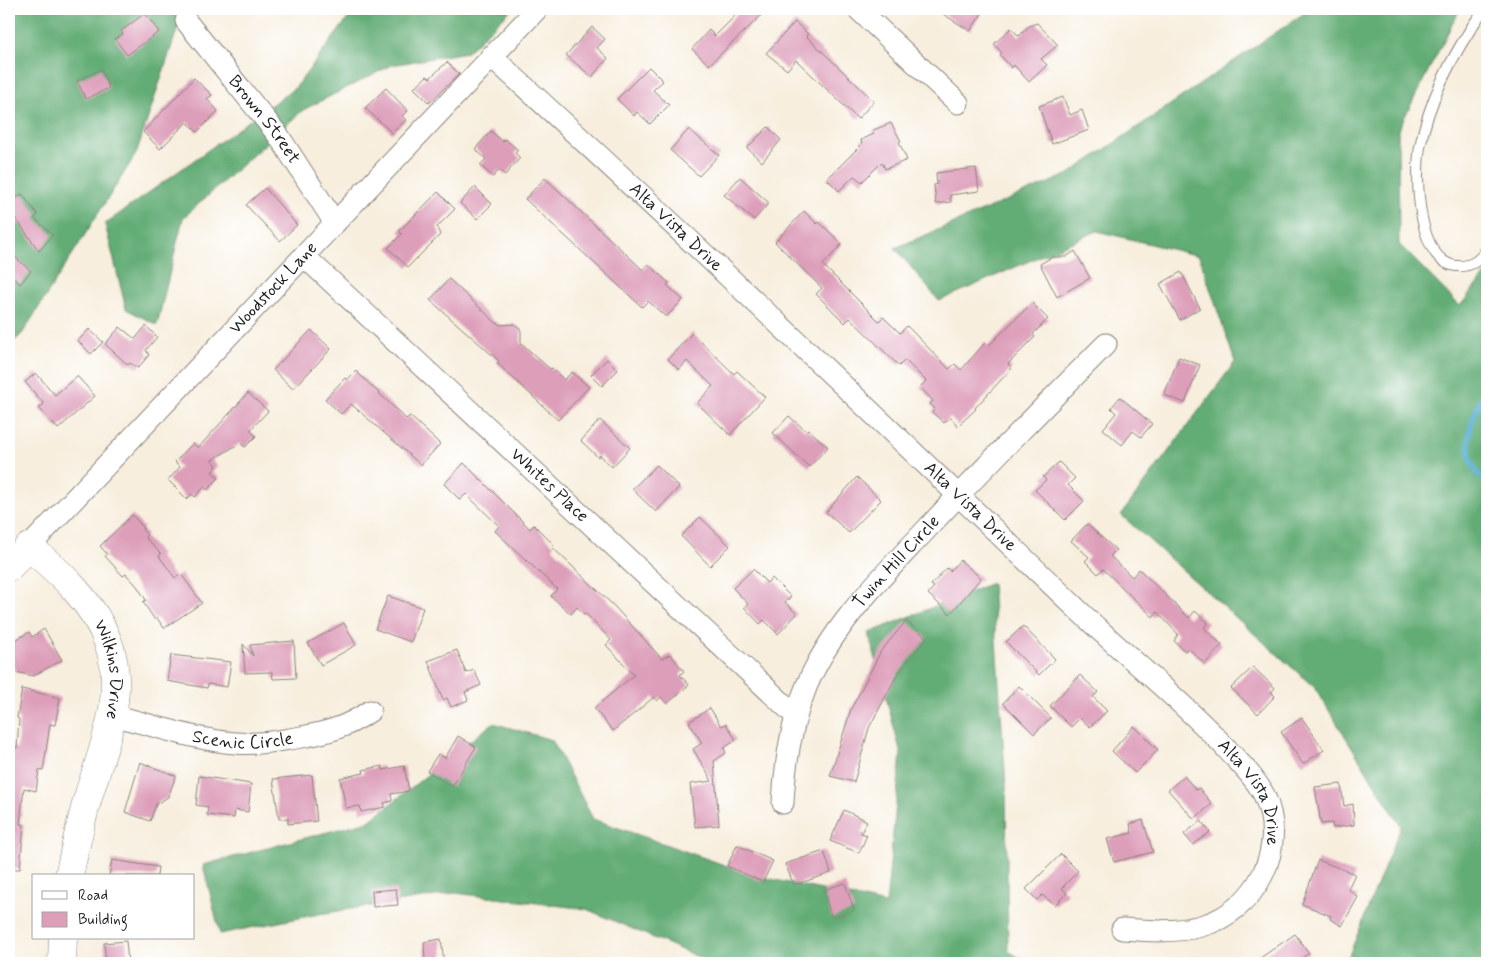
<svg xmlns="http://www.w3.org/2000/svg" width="1496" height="972" font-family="Mynerve,sans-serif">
  <rect width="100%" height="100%" fill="#fff"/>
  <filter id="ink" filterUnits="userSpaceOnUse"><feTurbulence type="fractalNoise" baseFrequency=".02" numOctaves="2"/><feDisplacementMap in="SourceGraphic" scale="10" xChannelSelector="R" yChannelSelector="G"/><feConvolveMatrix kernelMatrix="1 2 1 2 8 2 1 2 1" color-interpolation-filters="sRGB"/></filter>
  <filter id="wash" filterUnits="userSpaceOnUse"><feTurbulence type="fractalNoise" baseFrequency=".0096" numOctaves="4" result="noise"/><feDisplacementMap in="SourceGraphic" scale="20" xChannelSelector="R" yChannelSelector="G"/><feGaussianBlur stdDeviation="1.12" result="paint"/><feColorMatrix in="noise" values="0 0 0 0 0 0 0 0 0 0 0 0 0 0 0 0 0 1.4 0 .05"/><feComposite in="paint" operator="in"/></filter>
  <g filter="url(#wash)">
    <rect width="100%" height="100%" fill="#f7eedd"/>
    <!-- forest -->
    <g fill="#62ac74" stroke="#3f6448">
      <path d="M9,9H184L136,154L22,334L9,346Z"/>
      <path d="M355,9H512L467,52L392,65L303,110L183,218L157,325L126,309L105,224L296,87Z"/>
      <path d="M1310,9H1460L1398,130L1399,244L1460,306L1487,272V963H1346L1401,826L1315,688L1121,515L1235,362L1199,256L1097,231L939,301L895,248L1069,174Z"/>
      <path d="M992,583L1006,785L1008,951L1029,963H712L586,909L455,893L319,914L220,934L203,865L369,821L493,723L552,740L593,819L753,875L886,904L901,754L869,633Z"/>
    </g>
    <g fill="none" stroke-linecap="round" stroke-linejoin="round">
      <!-- stream -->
      <path stroke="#53add0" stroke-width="5.5" d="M1487,385C1473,413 1454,458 1487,482"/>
    </g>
    <g id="blocks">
      <!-- building -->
      <g fill="#dd9eba">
        <path d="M742,9H768L709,65L692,49L709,30L715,36Z"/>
        <path d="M935,9H985L970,31Z"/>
        <path d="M145,13L159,32L127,55L115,39L123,34L121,31Z"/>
        <path d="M795,22L808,34L806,36L874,101L858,119L796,60L787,70L766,53Z"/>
        <path d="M1037,23L1058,45L1041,59L1047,65L1029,82L1014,65L1012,68L1000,55L1002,53L994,44L1011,28L1019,36L1029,26Z"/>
        <path d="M592,27L605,39L597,48L608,58L592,77L566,55Z"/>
        <path d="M447,62L459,74L429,103L414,88L427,76L430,78Z"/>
        <path d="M649,67L663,81L653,90L669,105L650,124L637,112L634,116L617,99Z"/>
        <path d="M101,69L109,88L86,99L77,81Z"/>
        <path d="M194,78L212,95L207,99L218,111L197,132L187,122L160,149L143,132Z"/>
        <path d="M386,88L408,111L402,116L406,120L392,133L365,108Z"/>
        <path d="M1063,97L1070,115L1082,110L1089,130L1052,144L1039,106Z"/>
        <path d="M891,123L901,141L899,142L907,160L885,169L882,162L862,182L854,176L839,191L827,179L862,144L861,140L874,134L871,131Z"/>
        <path d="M768,127L781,140L762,162L747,148Z"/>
        <path d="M689,129L719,155L699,176L670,150Z"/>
        <path d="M491,131L503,142L505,139L518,150L515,153L520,158L505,175L499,170L493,177L480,165L486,159L475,149Z"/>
        <path d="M976,168L979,191L950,195L951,202L936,204L934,185L937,184L936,173Z"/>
        <path d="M740,177L769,203L754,220L724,195Z"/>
        <path d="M545,178L643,270L648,264L669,283L667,285L683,300L666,317L648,301L642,307L525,199Z"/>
        <path d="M475,187L492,204L477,219L460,203Z"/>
        <path d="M265,188L297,225L280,241L246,205Z"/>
        <path d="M438,192L455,209L437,227L440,235L408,267L388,248L402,234L399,231Z"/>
        <path d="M22,194L38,215L34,218L53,235L39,251L9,209V195L14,200Z"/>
        <path d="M804,211L817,224L819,222L842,244L823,265L879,321L883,317L900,333L907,326L949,369L955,364L961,370L985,343L988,346L1032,303L1048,319L1033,334L1035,337L1008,364L1012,368L975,408L976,409L958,426L950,417L944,423L932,412L935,409L930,404L933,401L920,387L926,381L905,360L899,366L850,318L845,323L816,294L822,288L775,242Z"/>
        <path d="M1075,251L1090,278L1057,297L1040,264L1052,257H1066Z"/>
        <path d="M16,258L31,271L20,284L9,274V267Z"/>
        <path d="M1181,272L1200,308L1180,320L1160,284Z"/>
        <path d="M449,279L495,322L501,325L514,324L519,327L521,331V343L550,369L552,368L564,380L572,372L589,387L558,420L497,363L499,361L430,300Z"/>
        <path d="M146,326L157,337L146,350L149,355L138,368L130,363L128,365L105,344L120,327L135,339Z"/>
        <path d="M89,329L103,342L91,354L78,341Z"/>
        <path d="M311,330L331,349L293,389L273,370Z"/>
        <path d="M692,333L734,374L737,371L765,397L730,435L697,403L713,386L687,361L679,370L668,359Z"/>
        <path d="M1179,357L1200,365L1185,403L1164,395Z"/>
        <path d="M607,359L618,370L602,386L591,375Z"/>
        <path d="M356,371L406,419L410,416L440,444L421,465L351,404L341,414L325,399L345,378L347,380Z"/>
        <path d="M36,373L55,395L77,376L95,396L58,429L39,408L44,404L25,382Z"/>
        <path d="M248,393L268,411L250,430L256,436L245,447L240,443L212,460L217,466L212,472L219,478L207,490L204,487L195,497L192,494L187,499L168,480L180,467L175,462L193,443L198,448Z"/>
        <path d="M1120,397L1152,424L1141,437L1133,431L1122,445L1103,429L1116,413L1111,408Z"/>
        <path d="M789,416L806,431L808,429L828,447L809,467L773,433Z"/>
        <path d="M600,420L630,448L612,467L600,455L598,457L581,441Z"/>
        <path d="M1059,462L1075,478L1068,485L1084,501L1065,520L1035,490L1046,480L1043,477Z"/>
        <path d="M464,463L530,529L534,525L554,545L552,547L614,606L662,659L670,654L684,671L680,675L689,685L667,704L661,697L657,701L654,697L613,731L594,708L634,675L606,645L611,640L585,613L584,614L577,607L571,614L551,596L557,589L495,531L499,526L466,494L460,500L444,484Z"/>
        <path d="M657,465L679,487L656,512L632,489Z"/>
        <path d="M857,477L881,500L849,533L826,512Z"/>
        <path d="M132,515L144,528L142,529L147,535L145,537L161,554L159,556L175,578L181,574L202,603L164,628L157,618L155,620L143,602L146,600L137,586L126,574L123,576L105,556L107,554L100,546Z"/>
        <path d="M700,517L730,546L710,566L681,536Z"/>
        <path d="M1087,524L1116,550L1110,556L1132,577L1139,569L1189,618L1195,611L1208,623L1204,628L1222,645L1205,664L1188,648L1185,651L1174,641L1178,634L1157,612L1153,617L1103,569L1098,574L1085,561L1089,557L1071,541Z"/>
        <path d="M960,560L981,578L950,614L928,594L934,587L931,585L947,568L950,571Z"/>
        <path d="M753,569L767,583L772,578L791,597L785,602L797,614L778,634L764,620L760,624L744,607L748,604L733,588Z"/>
        <path d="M388,596L423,608L411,642L375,629Z"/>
        <path d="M906,621L927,638L897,675L869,728L854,782L830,776L851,709L881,651Z"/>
        <path d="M344,623L356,645L321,665L308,643Z"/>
        <path d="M1023,626L1055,659L1039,675L1006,642Z"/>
        <path d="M44,629L62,660L33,676L16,672L9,660V644L29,632L32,637Z"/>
        <path d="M294,641L296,678L273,679L272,672L245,673L243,644L253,656L250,645Z"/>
        <path d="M457,650L466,673L474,670L481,685L465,692L468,700L451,707L447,698L443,700L428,661Z"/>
        <path d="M171,655L231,662L227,687L208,684L207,688L167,681Z"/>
        <path d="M1253,667L1275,688L1271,692L1275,696L1258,714L1231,688Z"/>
        <path d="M1080,675L1098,692L1093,697L1107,711L1090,727L1080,718L1071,727L1050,706Z"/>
        <path d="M1019,686L1051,718L1034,734L1003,703Z"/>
        <path d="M22,689L60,698L55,725L50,724L43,771L39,770L36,791L24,788L20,824H24L20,869H9V746L17,748L19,719L17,718Z"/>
        <path d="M710,708L721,726L726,724L736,740L724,748L726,753L714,761L719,825L695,827L690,784L712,781L693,749L702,743L689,722Z"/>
        <path d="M1302,718L1324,750L1303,764L1281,732Z"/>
        <path d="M1134,726L1158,750L1135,773L1112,751Z"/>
        <path d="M458,736L476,747L452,787L427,771L438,754L445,758Z"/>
        <path d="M140,762L176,776L168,797L156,804L150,821L125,812Z"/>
        <path d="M382,766L383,770L404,766L409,791L391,794L392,801L384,803L385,807L361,812L360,806L346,808L340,778L364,773L363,770Z"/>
        <path d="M312,775L317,821L288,824V818L279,819L273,779Z"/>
        <path d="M199,776L251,784L248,812L235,810L234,818L207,815L208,807L196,805Z"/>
        <path d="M1184,776L1196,790L1199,788L1212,804L1194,819L1168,790Z"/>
        <path d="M1341,784L1344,806L1353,804L1354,825L1333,828L1332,823L1321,824L1315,787Z"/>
        <path d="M844,810L867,821L861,833L867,835L859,853L830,841Z"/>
        <path d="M1143,820L1153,852L1114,862L1107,839L1132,833L1130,824Z"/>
        <path d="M1201,821L1210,832L1193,845L1184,834Z"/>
        <path d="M737,845L773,861L763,882L727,866Z"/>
        <path d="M824,851L831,873L794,885L785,864Z"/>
        <path d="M1061,854L1078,871L1062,888L1067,893L1055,905L1042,895L1037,900L1026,889Z"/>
        <path d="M112,860L158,867L157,876H109Z"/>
        <path d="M1318,860L1355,874L1348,889L1358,897L1342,926L1330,919L1331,916L1302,904Z"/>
        <path d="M845,883L854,910L832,918L823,890Z"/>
        <path d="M396,889L398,905L373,907L372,891Z"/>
        <path d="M1295,934L1309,953L1294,963H1253Z"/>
        <path d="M441,939L444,963H425L424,942Z"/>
        <path d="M126,941L128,963H106L104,943Z"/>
      </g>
    </g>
  </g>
  <g filter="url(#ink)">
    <use href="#blocks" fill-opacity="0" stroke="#8a857c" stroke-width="1"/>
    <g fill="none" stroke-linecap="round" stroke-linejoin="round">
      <defs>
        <path id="lane" d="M1484,9C1456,49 1429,98 1420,147C1415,176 1417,261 1456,266C1471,267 1479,261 1487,249"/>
        <g id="street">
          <path d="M858,9L958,103"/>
          <path id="s1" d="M186,21L278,135L335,223"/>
          <path id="s2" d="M491,56C689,237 883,423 1077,609C1126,656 1180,699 1227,749C1240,764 1255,777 1264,795C1289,848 1256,911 1201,926C1175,933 1149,931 1122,929"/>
          <path id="s3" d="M304,256L796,716"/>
          <path id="s4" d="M29,547L537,9"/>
          <path id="s5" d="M112,715C153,725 194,740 235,743C256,745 276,741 296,738C325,733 346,728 370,711"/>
          <path id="s6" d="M783,803C785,762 791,723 807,685C832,626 881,578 924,532C983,468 1045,406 1106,344"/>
        </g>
        <g id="secondary">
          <path id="s7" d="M9,567L29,547C60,572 94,603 108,642C127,693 104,745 89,794C81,821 75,848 69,876"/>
          <path d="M62,963L63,938"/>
        </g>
      </defs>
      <!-- lane casing -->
      <use href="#lane" stroke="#8a857c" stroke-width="12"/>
      <!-- street casing -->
      <use href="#street" stroke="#8a857c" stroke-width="23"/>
      <!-- secondary casing -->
      <use href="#secondary" stroke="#8a857c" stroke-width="29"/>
      <!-- lane -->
      <use href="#lane" stroke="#fff" stroke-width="10"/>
      <!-- street -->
      <use href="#street" stroke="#fff" stroke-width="21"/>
      <!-- secondary -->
      <use href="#secondary" stroke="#fff" stroke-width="28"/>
    </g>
  </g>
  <g text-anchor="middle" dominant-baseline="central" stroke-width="4" stroke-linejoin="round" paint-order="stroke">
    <!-- street labels -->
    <g font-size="18" fill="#1c1c1c" stroke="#fff">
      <text stroke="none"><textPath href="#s1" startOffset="126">Brown Street</textPath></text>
      <text stroke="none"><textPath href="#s2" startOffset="252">Alta Vista Drive</textPath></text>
      <text stroke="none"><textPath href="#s4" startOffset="356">Woodstock Lane</textPath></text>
      <text stroke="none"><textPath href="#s3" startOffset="336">Whites Place</textPath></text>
      <text stroke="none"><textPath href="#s2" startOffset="658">Alta Vista Drive</textPath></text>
      <text stroke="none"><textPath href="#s6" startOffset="274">Twin Hill Circle</textPath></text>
      <text stroke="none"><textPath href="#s7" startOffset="181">Wilkins Drive</textPath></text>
      <text stroke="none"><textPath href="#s5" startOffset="134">Scenic Circle</textPath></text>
      <text stroke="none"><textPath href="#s2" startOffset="1062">Alta Vista Drive</textPath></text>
    </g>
  </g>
  <!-- margin -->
  <rect width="1496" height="972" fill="none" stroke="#fff" stroke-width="30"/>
  <!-- legend -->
  <rect x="32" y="874" width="162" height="65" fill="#ffffff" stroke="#a4a4a4"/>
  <rect x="42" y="891" width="25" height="8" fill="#ffffff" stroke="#a4a4a4"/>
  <text x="78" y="900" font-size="15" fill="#1c1c1c">Road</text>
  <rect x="42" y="912" width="25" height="15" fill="#dd9eba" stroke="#a4a4a4"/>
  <text x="78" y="924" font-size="15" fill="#1c1c1c">Building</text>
</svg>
